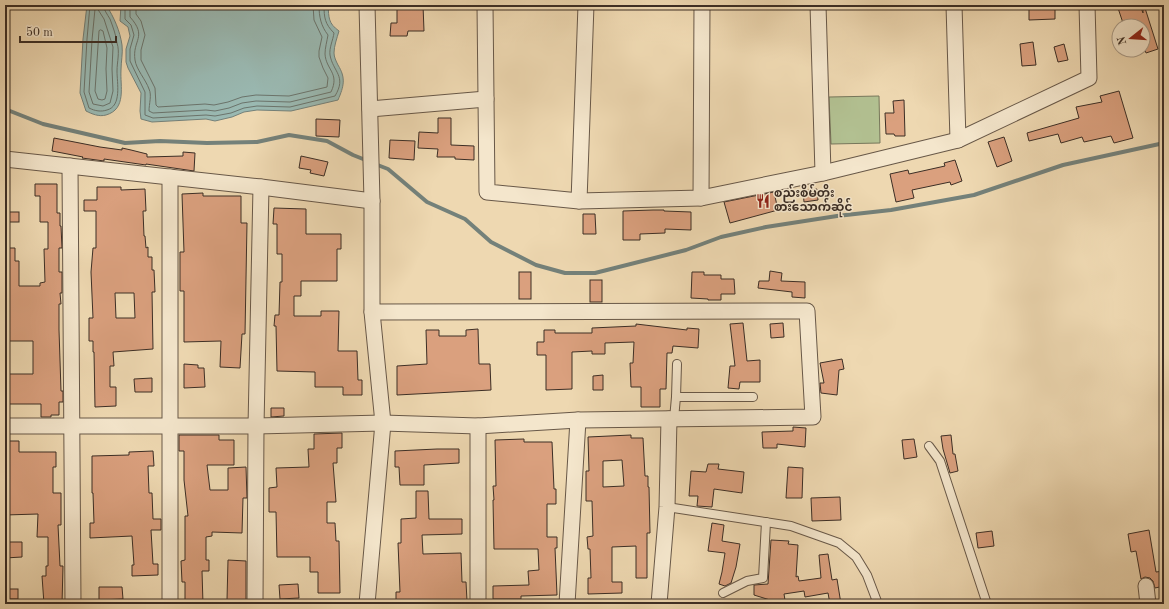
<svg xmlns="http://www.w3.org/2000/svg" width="1169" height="609" font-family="'Old Standard TT','Noto Sans Myanmar',serif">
  <rect width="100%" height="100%" fill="#eed8b1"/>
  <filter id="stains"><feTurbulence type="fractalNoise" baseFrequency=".005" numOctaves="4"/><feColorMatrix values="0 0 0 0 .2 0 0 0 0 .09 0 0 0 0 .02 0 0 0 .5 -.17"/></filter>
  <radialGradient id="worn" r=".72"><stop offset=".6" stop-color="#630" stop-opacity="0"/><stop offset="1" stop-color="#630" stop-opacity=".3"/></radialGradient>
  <!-- green -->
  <path fill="#b2c091" stroke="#77775b" d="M879,96L880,143L831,144L829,97Z"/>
  <!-- water -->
  <g fill="#9ab9b2" stroke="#74817a">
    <path d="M87,5H106C114,17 120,31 122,45C123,53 121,62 121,70C120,86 127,109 106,115C99,117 92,114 86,111L80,93L83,39Z"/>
    <path d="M121,5H328C329,18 328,23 339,31C337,38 334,46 334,53C334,57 336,61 338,65C346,78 344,86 338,100L291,111L257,110L244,112L232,117L215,121L206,119L152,122L141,119L140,111L141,93L128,68L126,62V49L130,36L128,27L120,21Z"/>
  </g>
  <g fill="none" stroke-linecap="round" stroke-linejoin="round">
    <!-- shore -->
    <g stroke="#6b746c" stroke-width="1">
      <path d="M90,5L87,39L84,92L89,108C95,111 101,112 107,110C122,106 117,83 117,71C117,62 120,52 117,43C116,35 113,27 110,19C107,14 104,10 103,5"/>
      <path d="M125,5V19L131,25L134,35L130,49V61L145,92V115L153,118L206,115L215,116L231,113L244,108L257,106L290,107L335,96C347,76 333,72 330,55C329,48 333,40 334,33C325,24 324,18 324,5"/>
      <path d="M130,5V17C148,37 132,40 135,60C136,69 146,80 149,89C152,95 149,104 149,111L153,113L206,110L215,111L229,108L242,103L256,101L290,102L331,92C340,73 326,70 325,54C325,48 327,41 328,35C321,26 319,17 319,5"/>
      <path d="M136,5V14L141,21L145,35L141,50V60L155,88L156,105L158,107L205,104L214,105L228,102L242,97L256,95L289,96L327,87L328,78L323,68L319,57V51L322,37L314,20L313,5"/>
      <path d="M97,8L104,19L113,47L112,69L113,91L110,103L103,106L93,104L89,92L92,40L95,9Z"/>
      <path d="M101,30L103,31L107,48L106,69L107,91L105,99L102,100L98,99L95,91L99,31Z"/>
    </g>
    <!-- stream -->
    <g stroke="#74817a" stroke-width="4">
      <path d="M5,109L43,124L125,143L160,141L207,143L257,142L289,135L327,141L353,155L368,161"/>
      <path d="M375,164L388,169L427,202L465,219L491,242L536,265L565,273H595L686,250L721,237L766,227L837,216L891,210L974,195L1063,165L1164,143"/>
    </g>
  </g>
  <!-- building -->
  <g fill="#daa07e" stroke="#3c2e25" fill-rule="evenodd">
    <path d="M397,5H423L424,31H408L407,36H390L391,23H397Z"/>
    <path d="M1029,5H1055V19L1029,20Z"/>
    <path d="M1117,5H1140L1143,13V8H1145L1158,49L1146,53L1143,44V26H1124Z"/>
    <path d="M1033,42L1036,65L1022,66L1020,44Z"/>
    <path d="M1064,44L1068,60L1058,62L1054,47Z"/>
    <path d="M1119,91L1133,138L1114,143L1111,136L1084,142L1082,137L1061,143L1058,134L1029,141L1027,133L1079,118L1076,107L1102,102L1100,96Z"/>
    <path d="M904,100L905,136H895L894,134H886L885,113H894L893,101Z"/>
    <path d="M438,118H451V145L474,146V160L455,159V157H437L438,149L418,148L419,132L438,133Z"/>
    <path d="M316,119L340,120L339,137L316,136Z"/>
    <path d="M1004,137L1012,161L997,167L988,142Z"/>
    <path d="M54,138L100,147L122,150V148L131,150L147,154V157L183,156V152L195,153L194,171L146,164V165L104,159V161L82,158L83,157L52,151Z"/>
    <path d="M390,140L415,141L414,160L389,158Z"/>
    <path d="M301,156L328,162L324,176L310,173L311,170L299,168Z"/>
    <path d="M955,160L962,181L951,185L950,182L912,190L914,198L896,202L890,174L908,170L909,174L945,166L944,163Z"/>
    <path d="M35,184H57V213H60V226H61L62,248H59V272H62V293H60L61,304H59V330L61,391H63V402H59V415H51V417H41V404H5V374H33V341H5V248H15V261H19V286H40V283L45,282L44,249H48V222H40V196H35Z"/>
    <path d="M97,187H121V190L145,189L146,211H143L144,236H145L146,248L148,247V257H152V270H154L155,292H152L153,349L113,352L114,366H110V387H116V406L95,407L94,352H93V341H89V318H93L91,272L93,248H96V211H84V200H97ZM115,293H134L135,318H116Z"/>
    <path d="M817,189L818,200L804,202L803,191Z"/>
    <path d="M774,192L778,210L730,223L724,202Z"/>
    <path d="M203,193V196H241V223H247L245,334H242L240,368L220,367L221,341L184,342V291H180V252H184L182,194Z"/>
    <path d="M274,208L306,209V234H341V249H337V281H301V296H294V316H321V311H339L338,351H357L358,380H362V395H343V387H315V372L277,371L276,326H274L275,315H279L280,282H282V254H277V224H273Z"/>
    <path d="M653,210H664V211L691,212V230L665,229V233L640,234V240H623V211Z"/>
    <rect x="5" y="212" width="14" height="10"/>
    <path d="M583,214H595L596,234H583Z"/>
    <path d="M770,271L782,273L781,281L805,282V298L792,297V292L758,288L759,281H769Z"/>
    <rect x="519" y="272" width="12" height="27"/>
    <path d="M692,272H704V275H721V279H734L735,294H721V300H708V299L691,298Z"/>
    <rect x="590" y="280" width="12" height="22"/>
    <path d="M743,323L747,361L760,360V382H740L739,389L728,388L730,366H735L730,324Z"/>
    <path d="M783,323L784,337L771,338L770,324Z"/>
    <path d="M636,324L687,330V328L699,329L698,348L673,346L672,353H667L666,389H660V407H641V387H631L630,363H633L634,342L605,343V354H592V351L572,352V389L546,390V355H537V342H544V330H555V333H592V328L636,326Z"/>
    <path d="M478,329L479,364H490L491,390L397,395V366L427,364L426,330H439V336H466V330Z"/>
    <path d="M842,359L844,369L839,370L837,395L821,393L820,383H824L820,363Z"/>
    <path d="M184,364L198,365V368H204L205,387L184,388Z"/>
    <path d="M603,375V390H593V376Z"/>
    <path d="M152,378V392H135L134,379Z"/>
    <path d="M271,408H284V416L271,417Z"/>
    <path d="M793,427L806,428L805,447L777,444V448H763L762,432L793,431Z"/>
    <path d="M342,433V448H337V463H333L336,502H327V523H335L336,541H339L340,593H318V572H310V557H277L276,512H269V488L277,487L276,468L309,467L308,449H314V434Z"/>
    <path d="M179,435H219V440H234V465H207L210,490H228V468L246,467L247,498H243L242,533L212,532V536L206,537V560H209V571H202L203,604H185V582H182L181,561L185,560V516H188L184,480V451H179Z"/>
    <path d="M631,435V438H643L645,476H648V487H649L650,533H647V578H636V546L612,547V582H622V593L588,594V578H591L590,549H588L587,537L593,536L592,501H586V471H589L588,437ZM622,460L624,486L603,487V461Z"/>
    <path d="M951,435L953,454H955L958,471L950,473L943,449L941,436Z"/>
    <path d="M524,439V442H552L554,489H556V504H547V537H557V548H555L557,595L521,596V599H493V586L529,585L528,571L539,570L538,549H494L493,500H494L493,486H496L495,440Z"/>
    <path d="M914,439L917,457L904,459L902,440Z"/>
    <path d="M5,441H19V452H56V467H53V493H61V525H58L60,566H63L62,604H44L42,576H46V566H48V537H37L38,514L5,515Z"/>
    <path d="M437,449H459V463L424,465V485H400L399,467H395V451Z"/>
    <path d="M153,451L154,466H148L149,493H152L153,519H161V530H151L153,564H158V575L132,576V565H134L132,536L90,538V523H94L93,493H92V456L129,455V452Z"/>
    <path d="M708,464H719L718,469L744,472L742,493L714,489L712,507L697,506L698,496H689L691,471L706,472Z"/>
    <path d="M788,467L803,468L802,498H786Z"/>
    <path d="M416,491H428L429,519H462V534L422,535L423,554L461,553L462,582H466L467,601L396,604V592H400L398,543H401V519L416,518Z"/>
    <path d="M840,497L841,520L812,521L811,498Z"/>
    <path d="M712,523L724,525L722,541L740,544L736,567L731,583L725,586L719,584L722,572L725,553L708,551Z"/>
    <path d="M1149,530L1156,572L1164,571V586L1155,588L1153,581L1150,578L1145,577L1141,579L1136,551L1131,552L1128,534Z"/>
    <path d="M992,531L994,546L978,548L976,533Z"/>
    <path d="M771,540L789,541L788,544L798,545L796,577L798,576L799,581L821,578L819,555L828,554L832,580L837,579L841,604H830L828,593L805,597L804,591L784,594L785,600H770L754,595V585L768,584Z"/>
    <path d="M5,542H22V557L5,558Z"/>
    <path d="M228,560L246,561V600H227Z"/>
    <path d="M298,584L299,598L280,599L279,585Z"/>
    <path d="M99,587H122L123,599L99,600Z"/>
    <rect x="5" y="589" width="13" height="10"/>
  </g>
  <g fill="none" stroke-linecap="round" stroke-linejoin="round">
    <defs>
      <g id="lane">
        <path d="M676,397L677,364"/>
        <path d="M674,419L676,397H753"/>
        <path d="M929,446L940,461L987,604"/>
        <path d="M667,507L791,526L839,543L856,557L867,575L878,604"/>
        <path d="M723,593L747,581L763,578L766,522"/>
      </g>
      <g id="street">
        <path d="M367,5L372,201V312L383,423L367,604"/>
        <path d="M485,5L487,192L579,201L701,198L823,173L958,140L1089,78L1087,5"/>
        <path d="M818,5L823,173"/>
        <path d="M954,5L958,140"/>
        <path d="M370,109L486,99"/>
        <path d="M5,159L261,187L372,201"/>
        <path d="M70,166L73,604"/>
        <path d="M170,177V604"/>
        <path d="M701,198L702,5"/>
        <path d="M579,201L586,5"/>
        <path d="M5,426H256L383,423L478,426L578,420L813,417L807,311L372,312"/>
        <path d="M1146,586L1148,604"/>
        <path d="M255,604L256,426L261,187"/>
        <path d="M478,604V426"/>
        <path d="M567,604L578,420"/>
        <path d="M659,604L667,507L669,419"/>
      </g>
    </defs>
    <!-- lane casing -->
    <use href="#lane" stroke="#685848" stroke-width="10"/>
    <!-- street casing -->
    <use href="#street" stroke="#685848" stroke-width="17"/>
    <!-- lane -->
    <use href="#lane" stroke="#f4e6cc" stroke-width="8"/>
    <!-- street -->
    <use href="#street" stroke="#f4e6cc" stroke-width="15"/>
  </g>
  <!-- icons -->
  <defs>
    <symbol id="restaurant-bare" viewBox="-9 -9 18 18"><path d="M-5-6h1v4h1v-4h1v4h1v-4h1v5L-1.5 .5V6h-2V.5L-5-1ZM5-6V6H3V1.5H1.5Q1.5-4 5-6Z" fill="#8f2418" stroke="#f4e6cc" stroke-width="2.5" paint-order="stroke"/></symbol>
  </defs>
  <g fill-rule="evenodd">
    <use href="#restaurant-bare" x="753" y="191" width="20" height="20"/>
  </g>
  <g text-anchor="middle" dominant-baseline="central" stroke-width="3" stroke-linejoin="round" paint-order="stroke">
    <!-- poi labels -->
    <g font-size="12" font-weight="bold" fill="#3c2e25" stroke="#f4e6cc" text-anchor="start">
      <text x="774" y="194">စည်းစိမ်တိုး<tspan x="774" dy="14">စားသောက်ဆိုင်</tspan></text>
    </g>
  </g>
  <!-- margin -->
  <rect width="1169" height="609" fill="none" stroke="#eed8b1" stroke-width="20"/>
  <rect x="6" y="6" width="1157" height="597" fill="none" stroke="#3c2e25" stroke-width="2"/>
  <rect x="10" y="10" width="1149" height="589" fill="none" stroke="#3c2e25"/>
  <!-- north arrow -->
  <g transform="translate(1131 38) rotate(253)"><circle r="19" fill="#f4e6cc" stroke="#aa9c89"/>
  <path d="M0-3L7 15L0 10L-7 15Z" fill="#8f2418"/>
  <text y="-6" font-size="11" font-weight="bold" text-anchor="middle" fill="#3c2e25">N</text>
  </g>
  <!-- scale -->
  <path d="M20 36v6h96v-6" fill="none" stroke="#3c2e25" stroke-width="2"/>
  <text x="26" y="36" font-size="12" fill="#3c2e25" stroke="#f4e6cc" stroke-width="3" paint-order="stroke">50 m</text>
  <rect width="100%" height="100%" filter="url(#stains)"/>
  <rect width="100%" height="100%" fill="url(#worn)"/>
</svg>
